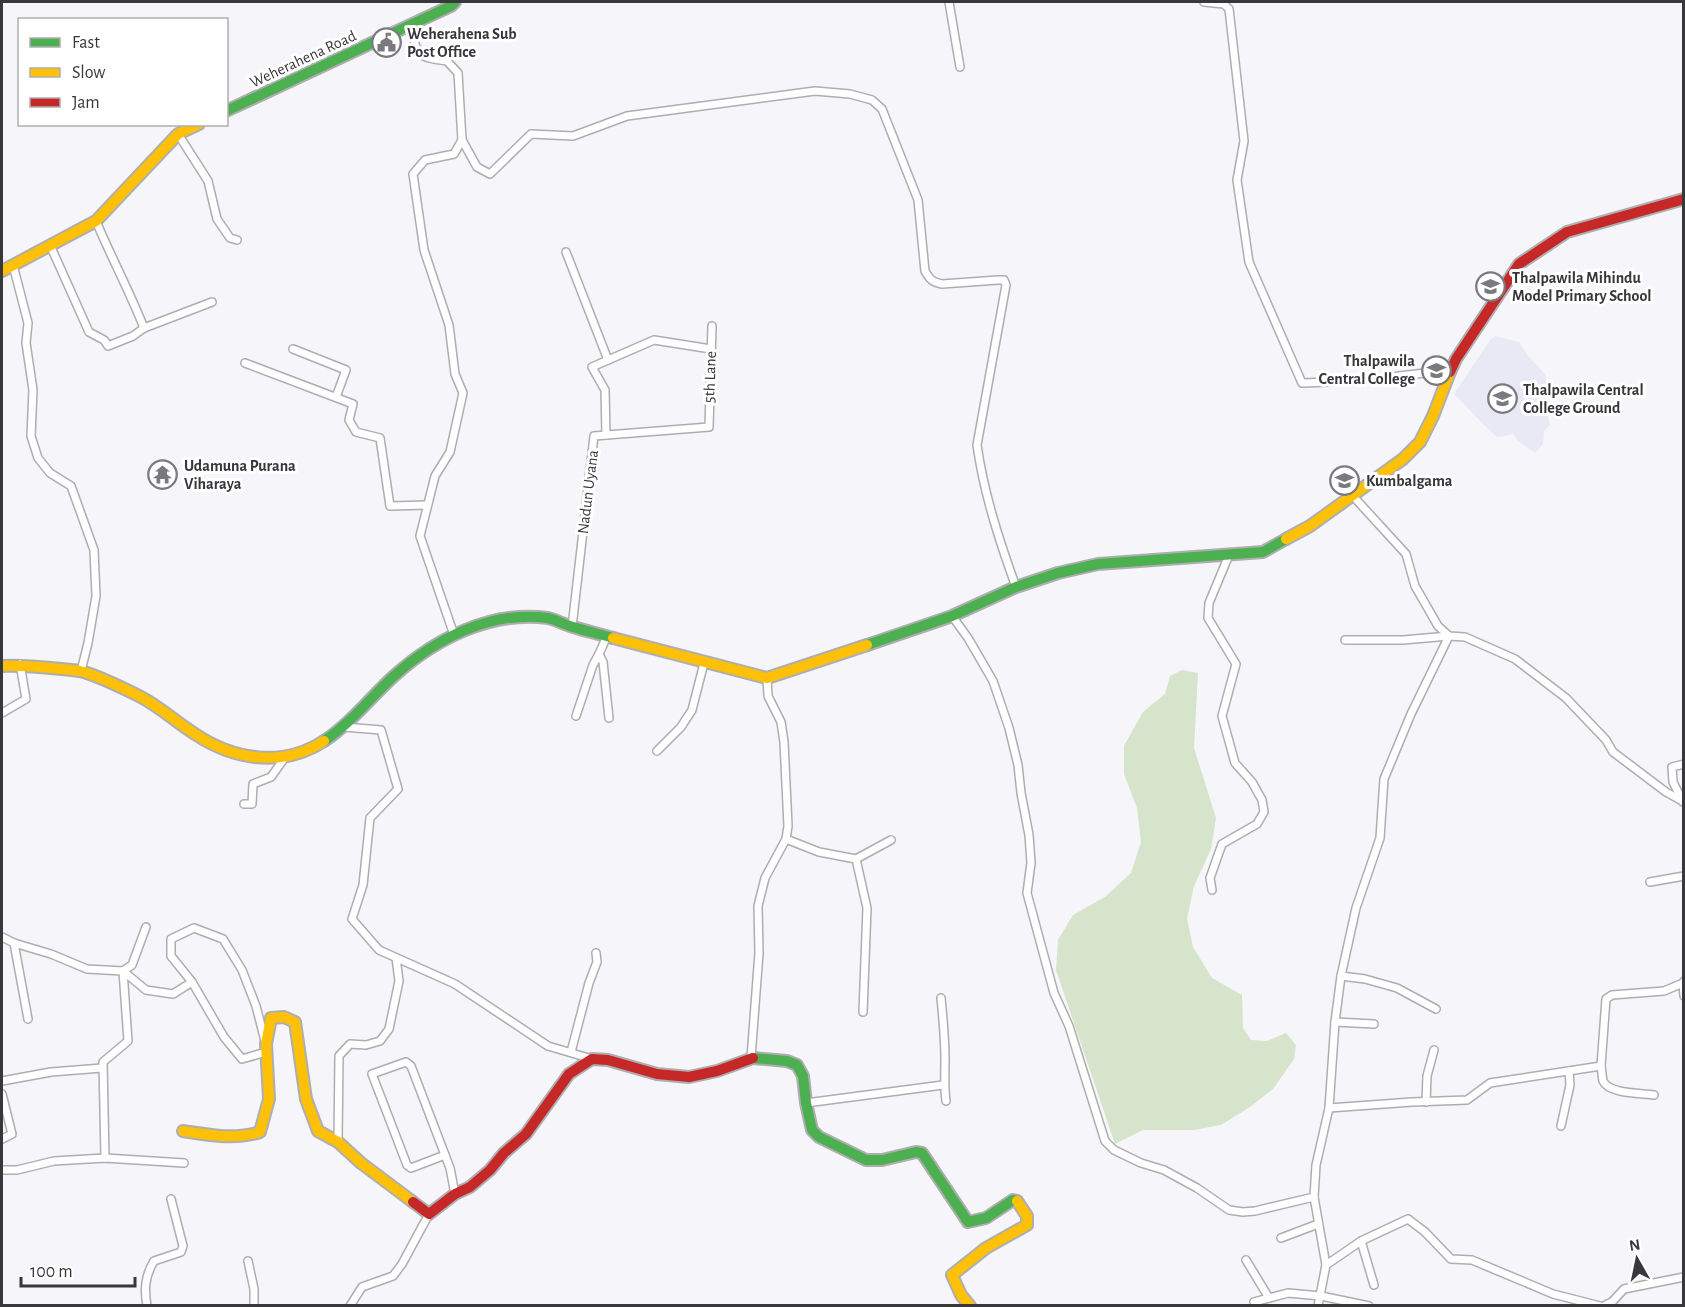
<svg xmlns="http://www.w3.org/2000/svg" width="1685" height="1307" font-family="'Alegreya Sans',sans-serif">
  <rect width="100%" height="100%" fill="#f5f5fa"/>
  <!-- built -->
  <path fill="#e8e9f4" d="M1495,336L1519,342L1528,356L1545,374L1547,386L1545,404L1550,425L1544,431L1543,444L1535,453L1518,441L1513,434L1497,437L1485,426L1454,394L1490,340Z"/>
  <!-- green -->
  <path fill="#d5e4ca" d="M1182,670L1198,673L1194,748L1216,818L1211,849L1194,886L1187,919L1193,947L1212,978L1242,995L1243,1028L1251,1040L1267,1041L1286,1033L1296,1045L1294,1059L1273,1089L1250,1107L1221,1125L1194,1130H1143L1115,1144L1056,970L1058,940L1073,915L1105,897L1131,873L1141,842L1137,808L1124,774V746L1143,712L1165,694L1170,676Z"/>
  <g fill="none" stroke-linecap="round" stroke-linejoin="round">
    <defs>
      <g id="street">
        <path d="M949,2L960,67"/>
        <path d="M1204,2L1224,4L1229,9L1244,141L1237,180L1249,262L1302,383L1356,381L1425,373L1446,379"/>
        <path d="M410,25C418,55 415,57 447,61L458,73L462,140L454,154L425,160L413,174L424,250L449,325L455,374L463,393L450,452L435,476L420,536L453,632V635"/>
        <path d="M178,134L208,181L217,219L230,238L237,240"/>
        <path d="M462,140L477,167L490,174L531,134L573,136L627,116L815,91L850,94L872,100L882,109L918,200L925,271C930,280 933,282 942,284L998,280H1004L1006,285L977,445C984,494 999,540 1016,587"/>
        <path d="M96,221C111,257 130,292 144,328"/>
        <path d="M50,245L89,332L104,340L108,346L133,336L144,328L212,302"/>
        <path d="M566,252L608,360"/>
        <path d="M13,265L28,323L26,343L33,390L31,436L38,458L50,473L71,486L94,550L96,596L88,643L81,671"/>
        <path d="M293,349L346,370L336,397"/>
        <path d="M245,363L353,404L349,420L356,432L380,438L390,506L427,505"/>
        <path d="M606,435L605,390L592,367L654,340L711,349"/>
        <path d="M1352,495L1406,554L1415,586L1438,626L1449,636L1465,637L1515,659L1566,698L1606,740L1613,752L1666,792L1684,802"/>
        <path d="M952,616L968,638L993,681L1009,728L1018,765L1021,793L1029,835L1031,863L1027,893L1054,993L1069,1026L1105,1141L1114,1150L1141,1163L1164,1170L1197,1188L1229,1210L1243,1212L1255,1211L1314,1197"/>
        <path d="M572,627L594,436L709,427L712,326"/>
        <path d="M607,636L599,654L603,662L609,718"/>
        <path d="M1345,640H1403L1449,636"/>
        <path d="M2,713L26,699L20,664"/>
        <path d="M576,716L593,665L599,654"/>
        <path d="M344,727L381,730L398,789L370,818L363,885L352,919L379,950L455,984L548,1046L592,1059"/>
        <path d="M657,751L681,727L692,710L704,663"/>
        <path d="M1683,802L1673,782L1672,767L1684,764"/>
        <path d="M244,804H252L253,784L271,777L286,756"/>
        <path d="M786,839L819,852L856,859L867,908L863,1012"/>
        <path d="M856,859L891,840"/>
        <path d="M1650,882L1684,876"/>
        <path d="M1212,890L1210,878L1222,844L1257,824L1264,812L1262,800L1252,782L1235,763L1222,716L1236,664L1208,618L1209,603L1229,555"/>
        <path d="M2,937L14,943L51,954L87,969L123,971L132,965L146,927"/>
        <path d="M14,943L28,1019"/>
        <path d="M123,971L146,990L173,994L192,982"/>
        <path d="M1341,976L1365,979L1397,988L1436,1009"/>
        <path d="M1683,983L1684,996"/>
        <path d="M941,998C943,1018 945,1039 945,1059C945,1074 944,1087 946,1101"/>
        <path d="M1335,1022L1374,1024"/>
        <path d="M265,1041L256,1006L242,970L223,939L194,928L171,939V956L192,982L224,1037L242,1059L266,1052"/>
        <path d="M571,1052L589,983L597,962L596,953"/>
        <path d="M751,1058L759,953L758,906L765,878L786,839L788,826L784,742L781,722L768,696L767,678"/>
        <path d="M406,1062L411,1066L445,1155L411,1168L407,1165L372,1074Z"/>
        <path d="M1601,1066C1602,1071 1602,1077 1603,1081C1609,1094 1641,1093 1654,1095"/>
        <path d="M2,1081L51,1072L102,1068"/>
        <path d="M2,1094L12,1134L2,1139"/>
        <path d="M1426,1102L1427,1076L1434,1050"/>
        <path d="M806,1103L943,1085"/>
        <path d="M1329,1108L1412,1102L1467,1100L1490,1083L1601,1066L1606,999L1612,995L1664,991L1683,983L1684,981"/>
        <path d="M1561,1126L1570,1085L1569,1071"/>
        <path d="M338,1142L339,1056L350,1044L366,1045L380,1041L389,1029L399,981L396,958"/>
        <path d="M445,1155L450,1168L455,1194"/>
        <path d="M105,1158L103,1062L128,1041L123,971"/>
        <path d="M2,1170H17L54,1161L105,1158L184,1163"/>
        <path d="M1281,1238L1318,1224"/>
        <path d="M1361,1241L1374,1285"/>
        <path d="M1246,1260L1269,1298"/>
        <path d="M248,1261L254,1289V1306"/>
        <path d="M1326,1265L1361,1241L1408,1219L1425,1232L1451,1259L1472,1260L1553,1294L1600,1306"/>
        <path d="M1254,1302L1288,1293L1321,1296L1369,1306"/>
        <path d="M147,1306C144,1289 145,1276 154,1261L181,1252L183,1246L171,1199"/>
        <path d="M350,1306L362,1287L393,1276L402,1264L429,1214"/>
        <path d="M1318,1306L1326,1265L1314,1197L1316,1165L1329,1108L1335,1022L1341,976L1356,908L1380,838L1384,779L1411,714L1449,636"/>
        <path d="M1604,1306L1612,1302L1624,1289L1684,1277"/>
      </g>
      <g id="fast">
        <path d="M226,111L451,6L455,2"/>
        <path d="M867,645L952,616L1016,587L1058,573L1098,564L1263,552L1286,539"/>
        <path d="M324,741C351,723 371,697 394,676C435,639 491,610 548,618C557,620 565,625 573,627C586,631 600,634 613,638"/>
        <path d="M753,1058L787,1061L797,1065L803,1076L806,1103L812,1130L819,1137L866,1160H882L916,1152L922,1153L968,1222L986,1218L1013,1200L1017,1201"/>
      </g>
      <g id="slow">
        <path d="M2,271L96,221L178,134L199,124"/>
        <path d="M1286,539L1310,526L1403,459L1420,442L1433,416L1450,372"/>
        <path d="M613,638L767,678L867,645"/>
        <path d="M2,666C22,665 41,667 61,669C69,670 77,670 84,672C103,678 121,687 139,696C159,706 176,722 195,734C234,760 283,768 324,741"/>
        <path d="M183,1131C209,1135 234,1140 260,1132L269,1099L266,1044L271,1018L284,1017L295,1022L306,1099L318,1131L338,1142L361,1163L413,1202"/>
        <path d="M970,1306L961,1295L952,1275L986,1248L1027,1225V1216L1017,1201"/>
      </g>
      <g id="jam">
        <path d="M1450,372L1456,359L1519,264L1567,232L1684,199"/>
        <path d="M413,1202L429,1214L455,1194L470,1187L490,1170L504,1153L526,1134L569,1074L592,1059L608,1060L657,1074L689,1077L717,1071L753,1058"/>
      </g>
    </defs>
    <!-- street casing -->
    <use href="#street" stroke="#aeaeb1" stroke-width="10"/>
    <!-- fast casing -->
    <use href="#fast" stroke="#aeaeb1" stroke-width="14"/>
    <!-- slow casing -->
    <use href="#slow" stroke="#aeaeb1" stroke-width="14"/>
    <!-- jam casing -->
    <use href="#jam" stroke="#aeaeb1" stroke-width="14"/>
    <!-- street -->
    <use href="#street" stroke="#fefefe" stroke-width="7"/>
    <!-- fast -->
    <use href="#fast" stroke="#4caf50" stroke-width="10"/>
    <!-- slow -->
    <use href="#slow" stroke="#ffc107" stroke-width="10"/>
    <!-- jam -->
    <use href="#jam" stroke="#c62828" stroke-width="10"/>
  </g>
  <!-- icons -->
  <defs>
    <symbol id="civic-ring" viewBox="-11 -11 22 22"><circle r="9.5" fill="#fff" stroke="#7a7a7e" stroke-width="1.5"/><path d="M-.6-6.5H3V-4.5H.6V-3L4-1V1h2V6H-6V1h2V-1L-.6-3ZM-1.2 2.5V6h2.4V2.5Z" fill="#7a7a7e"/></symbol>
    <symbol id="school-ring" viewBox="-11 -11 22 22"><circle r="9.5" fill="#fff" stroke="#7a7a7e" stroke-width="1.5"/><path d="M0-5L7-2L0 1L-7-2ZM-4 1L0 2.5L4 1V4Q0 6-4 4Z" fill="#7a7a7e"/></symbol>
    <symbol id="temple-ring" viewBox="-11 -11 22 22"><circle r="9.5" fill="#fff" stroke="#7a7a7e" stroke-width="1.5"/><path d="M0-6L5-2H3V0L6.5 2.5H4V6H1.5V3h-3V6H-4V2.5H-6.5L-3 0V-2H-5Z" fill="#7a7a7e"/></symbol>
  </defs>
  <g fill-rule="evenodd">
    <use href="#civic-ring" x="370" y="26" width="33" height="33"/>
    <use href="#school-ring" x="1474" y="270" width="33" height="33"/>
    <use href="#school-ring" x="1420" y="354" width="33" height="33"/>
    <use href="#school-ring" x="1486" y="382" width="33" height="33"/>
    <use href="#temple-ring" x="146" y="458" width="33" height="33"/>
    <use href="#school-ring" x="1328" y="464" width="33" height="33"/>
  </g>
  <g text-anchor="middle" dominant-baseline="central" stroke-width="6" stroke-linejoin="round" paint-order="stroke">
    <!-- poi labels -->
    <g font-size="16" font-weight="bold" fill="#38383b" stroke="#fff" text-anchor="start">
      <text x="407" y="34">Weherahena Sub<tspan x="407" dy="18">Post Office</tspan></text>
      <text x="1512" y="278">Thalpawila Mihindu<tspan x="1512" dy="18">Model Primary School</tspan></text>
      <text x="1415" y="361" text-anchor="end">Thalpawila<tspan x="1415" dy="18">Central College</tspan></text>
      <text x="1523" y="390">Thalpawila Central<tspan x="1523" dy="18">College Ground</tspan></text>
      <text x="184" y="466">Udamuna Purana<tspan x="184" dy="18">Viharaya</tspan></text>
      <text x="1366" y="481">Kumbalgama</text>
    </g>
    <!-- street labels -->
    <g font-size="16" fill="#38383b" stroke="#fff">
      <text transform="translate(303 59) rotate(-25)">Weherahena Road</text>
      <text transform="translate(710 377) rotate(-88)">5th Lane</text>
      <text transform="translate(588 492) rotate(-83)">Nadun Uyana</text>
    </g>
  </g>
  <!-- border -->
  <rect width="1685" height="1307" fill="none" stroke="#38383b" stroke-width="6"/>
  <!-- legend -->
  <rect x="18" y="18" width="210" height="108" fill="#ffffff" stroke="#afafb1" stroke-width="1.5"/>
  <rect x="30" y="38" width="30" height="9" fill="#4caf50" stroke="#afafb1" stroke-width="1.5"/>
  <text x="72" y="48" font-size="18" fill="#38383b">Fast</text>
  <rect x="30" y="68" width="30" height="9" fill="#ffc107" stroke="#afafb1" stroke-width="1.5"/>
  <text x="72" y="78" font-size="18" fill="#38383b">Slow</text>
  <rect x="30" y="98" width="30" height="9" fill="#c62828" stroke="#afafb1" stroke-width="1.5"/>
  <text x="72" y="108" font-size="18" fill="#38383b">Jam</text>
  <!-- north arrow -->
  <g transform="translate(1637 1259) rotate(351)" stroke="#ffffff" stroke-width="4.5" paint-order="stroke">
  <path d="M0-4.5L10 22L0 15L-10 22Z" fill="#38383b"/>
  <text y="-9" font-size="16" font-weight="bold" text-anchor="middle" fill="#38383b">N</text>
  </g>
  <!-- scale -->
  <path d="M21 1277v9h114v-9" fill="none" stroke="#38383b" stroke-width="3"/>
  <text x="30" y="1277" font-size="18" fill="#38383b" stroke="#ffffff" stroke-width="4.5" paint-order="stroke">100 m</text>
</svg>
